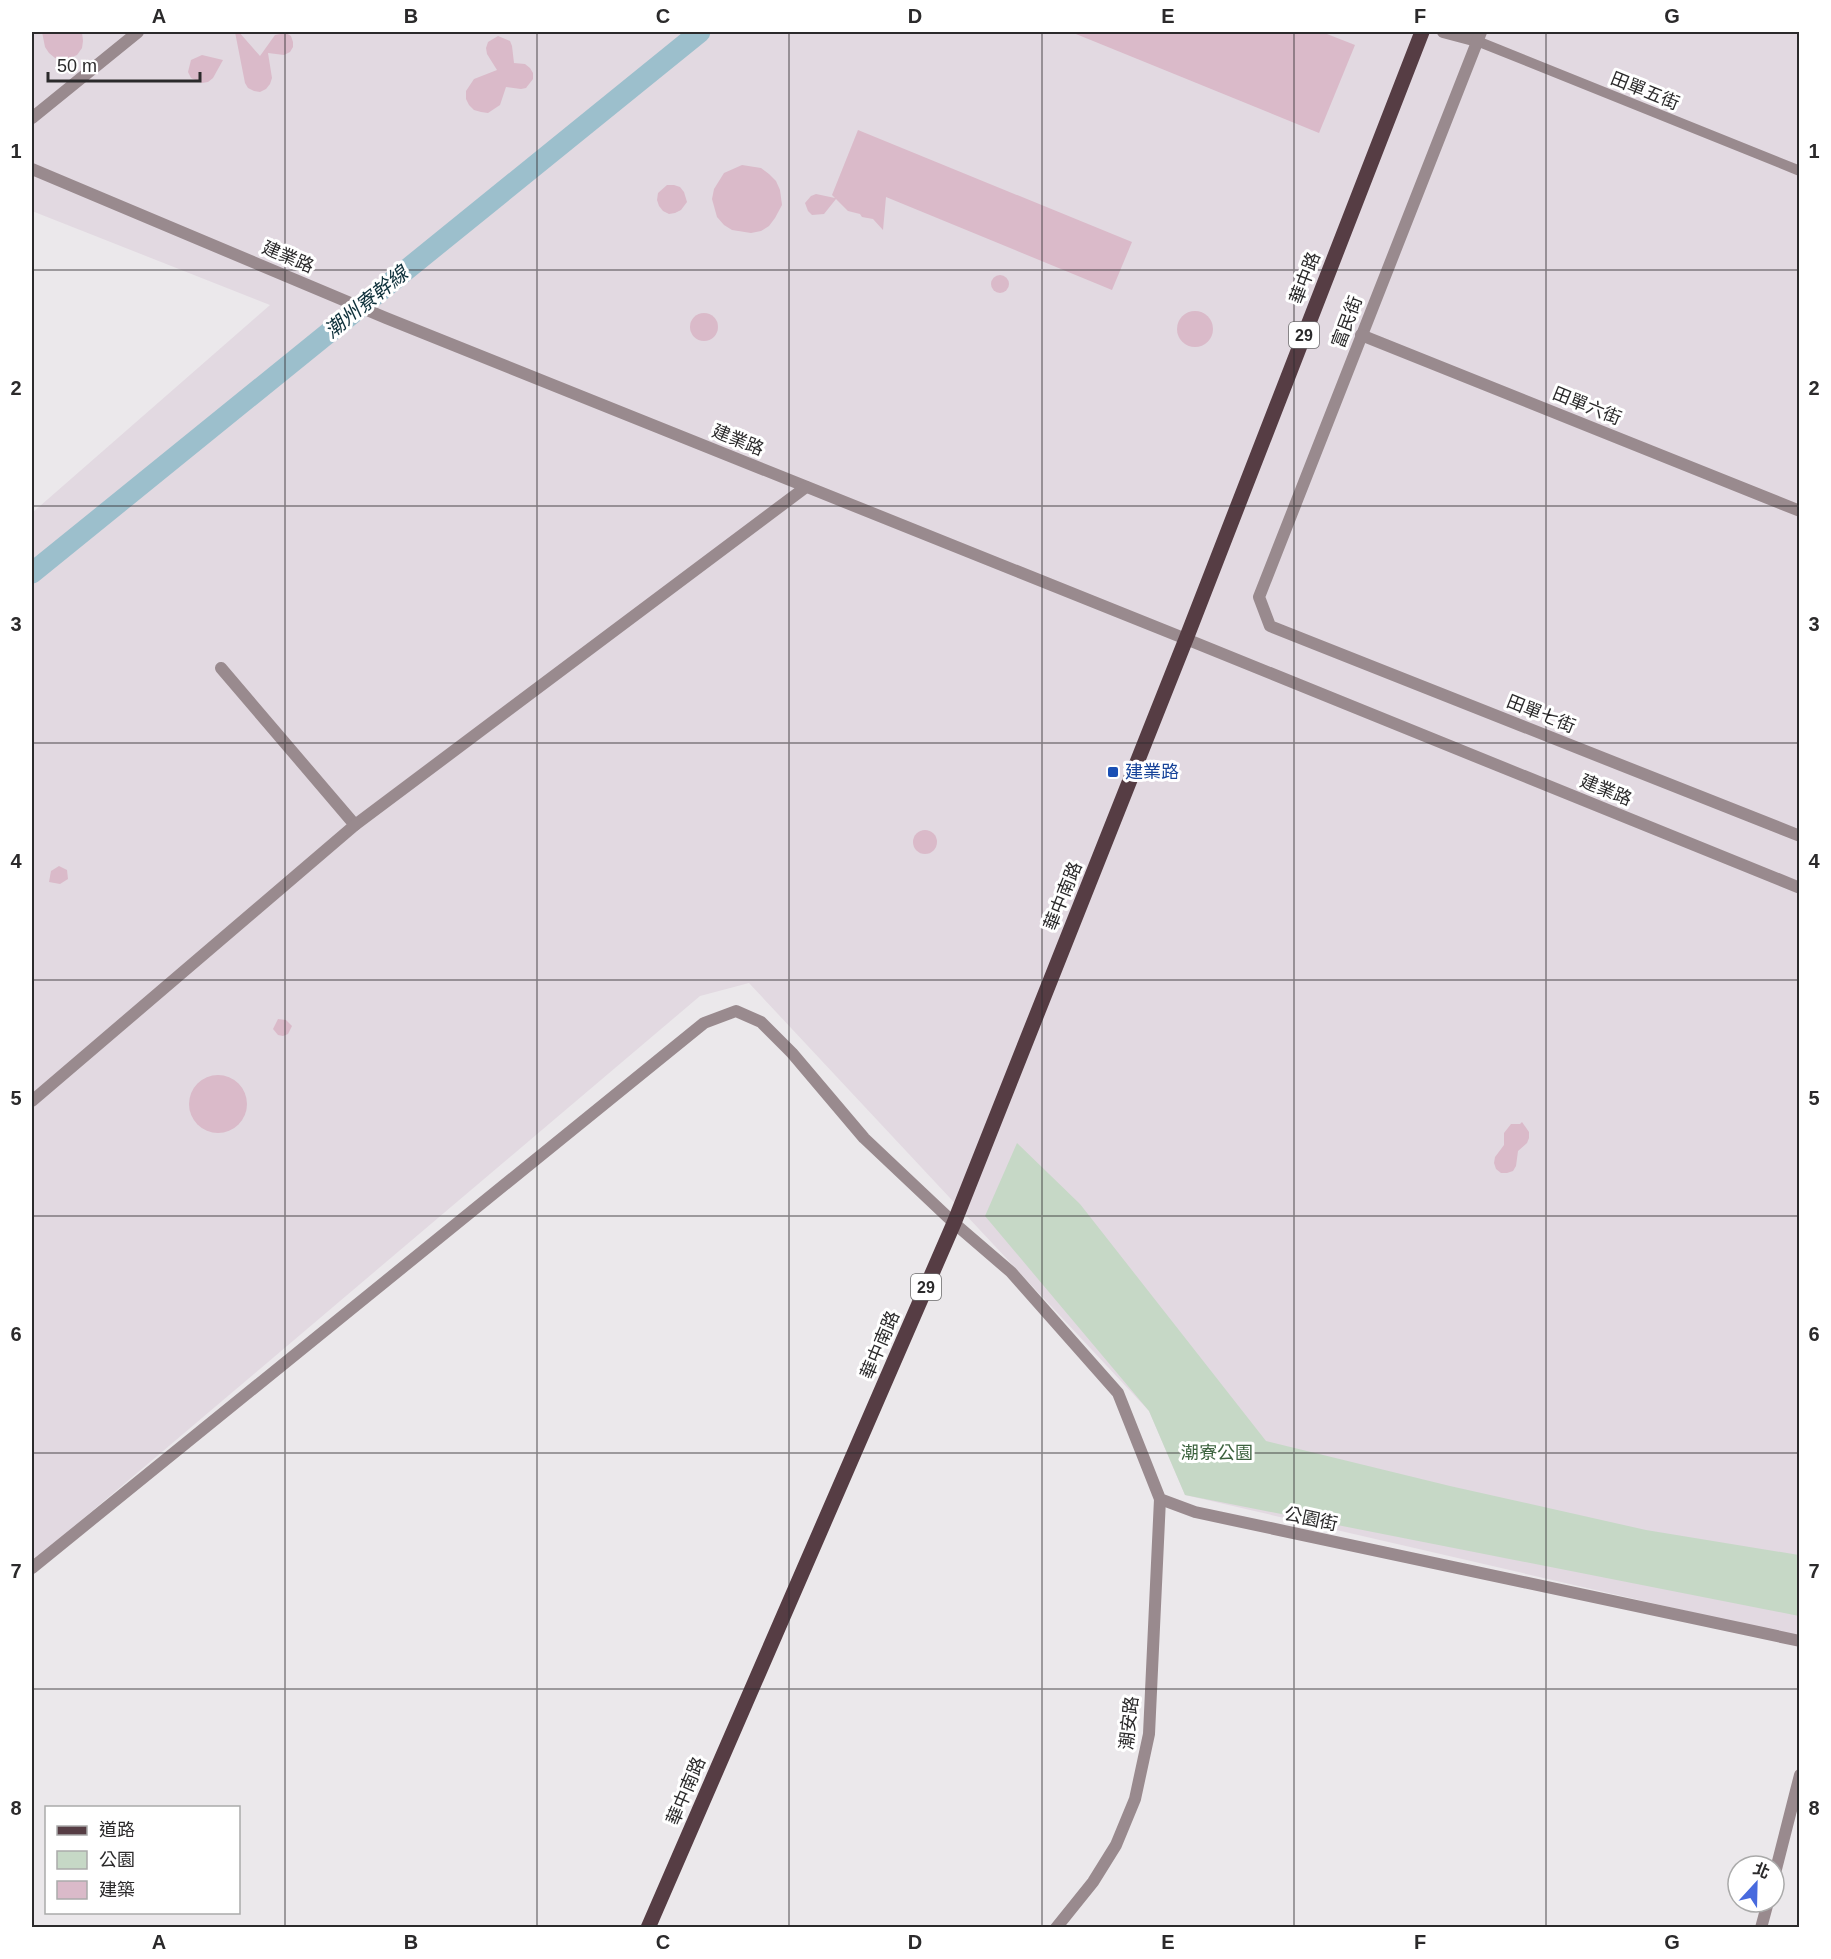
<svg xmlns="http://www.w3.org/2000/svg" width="1831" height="1959" font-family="Arial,'Noto Sans TC',sans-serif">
  <rect width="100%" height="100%" fill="#ebe8eb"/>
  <!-- built -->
  <path fill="#e2d9e1" d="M32,32H1799V1637L1185,1495L1149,1411L749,983L700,996L32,1562V513L270,305L32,211Z"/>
  <!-- green -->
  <path fill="#c6d8c6" d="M1017,1143L1080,1204L1266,1441L1450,1486L1646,1530L1799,1555V1616L1185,1495L1149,1411L985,1216Z"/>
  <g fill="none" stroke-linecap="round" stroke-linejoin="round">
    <!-- canal -->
    <path stroke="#9cbfcc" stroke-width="21" d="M32,573L700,32"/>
  </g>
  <!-- building -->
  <g fill="#dabac9">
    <path d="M42,32H82L83,41L82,48L77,55L70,58L63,60L55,58L49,53L45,47Z"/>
    <path d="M235,32H239L260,56L275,35L286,33L291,36L293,42V47L290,52L284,55L268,53L272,78L270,84L266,89L260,92L254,91L248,88L245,83Z"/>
    <path d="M1071,32H1322L1355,45L1319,133Z"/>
    <path d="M498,36L510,41L512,46L514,63L525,64L530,68L533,73V79L526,88L521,89L506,87L500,105L488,113L481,112L474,110L469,105L466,99V91L474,79L497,70L487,54L486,48L488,42Z"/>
    <path d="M202,55L223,60L213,78L208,82L202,83L191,78L188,72L191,60Z"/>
    <path d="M858,130L1132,242L1112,290L886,197L883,230L873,219L862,217L860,214L848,211L836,199L824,214L812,215L808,211L805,203L811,196L816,194L835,198L832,195Z"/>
    <path d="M742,165L761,168L769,174L776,181L780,190L782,205L775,218L769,226L761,231L751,233L732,230L724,225L717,217L712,199L714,189L724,173Z"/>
    <path d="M667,185H674L680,187L684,192L687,202L681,210L675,213L669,214L663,211L659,206L657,200L658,193Z"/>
    <circle cx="1000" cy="284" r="9"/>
    <circle cx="1195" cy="329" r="18"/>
    <circle cx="704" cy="327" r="14"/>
    <circle cx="925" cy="842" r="12"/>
    <path d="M59,866L67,870L68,879L60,884L49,882L51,871Z"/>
    <path d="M278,1019L286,1020L292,1026L288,1034L283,1036L278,1035L273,1029Z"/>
    <circle cx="218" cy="1104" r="29"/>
    <path d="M1522,1122L1529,1132V1138L1527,1143L1518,1151L1516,1166L1513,1171L1507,1173H1501L1496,1169L1494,1163L1495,1157L1504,1145V1133L1511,1124H1520Z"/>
  </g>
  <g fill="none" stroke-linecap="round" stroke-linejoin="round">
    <!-- lane -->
    <path stroke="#998a8e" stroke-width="10" d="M1477,41L1800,171"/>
    <!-- street -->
    <g stroke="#998a8e" stroke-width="12">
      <path d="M1443,32L1477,41"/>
      <path d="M1481,32L1259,597L1270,626L1800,836"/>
      <path d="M32,118L138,32"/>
      <path d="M32,169L386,318L1186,639L1800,888"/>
      <path d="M1361,335L1800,511"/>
      <path d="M221,668L355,825"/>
      <path d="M32,1101L355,825L806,487"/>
      <path d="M32,1568L704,1023L736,1011L761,1022L792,1053L864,1138L954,1223L1011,1272L1118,1393L1160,1499L1195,1512L1800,1641"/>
      <path d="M1774,1877L1800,1775"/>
      <path d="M1056,1928L1093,1882L1116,1845L1135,1799L1149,1734L1160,1499"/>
      <path d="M1761,1928L1768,1902"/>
    </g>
    <!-- primary -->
    <path stroke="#563d44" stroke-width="15" d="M648,1928L954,1223L1186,639L1422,32"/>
  </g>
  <!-- grid -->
  <path fill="none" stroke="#2b2a2b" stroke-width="1.5" stroke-opacity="0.55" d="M285,32V1928M537,32V1928M789,32V1928M1042,32V1928M1294,32V1928M1546,32V1928M32,270H1800M32,506H1800M32,743H1800M32,980H1800M32,1216H1800M32,1453H1800M32,1689H1800"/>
  <!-- markers -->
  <rect fill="#1a4fb4" stroke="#fff" stroke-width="2" x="1107" y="766" width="12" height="12" rx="3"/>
  <g text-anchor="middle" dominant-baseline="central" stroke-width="6" stroke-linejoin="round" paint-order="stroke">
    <!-- shield labels -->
    <g fill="#fff" stroke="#6b6a6b" stroke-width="1.5">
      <rect x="1289" y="322" width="30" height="26" rx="4.5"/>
      <rect x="911" y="1274" width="30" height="26" rx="4.5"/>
    </g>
    <g font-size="16" font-weight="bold" fill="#2b2a2b">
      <text x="1304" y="335">29</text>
      <text x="926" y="1287">29</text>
    </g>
    <!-- street labels -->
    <g font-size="18" fill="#2b2a2b" stroke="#fff">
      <text transform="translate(1645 91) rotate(22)">田單五街</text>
      <text transform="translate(288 257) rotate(23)">建業路</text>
      <text transform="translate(1305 278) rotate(-69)">華中路</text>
      <text transform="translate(1347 322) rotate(-69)">富民街</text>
      <text transform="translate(1587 406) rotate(22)">田單六街</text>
      <text transform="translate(738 440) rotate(22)">建業路</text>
      <text transform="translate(1541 714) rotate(22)">田單七街</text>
      <text transform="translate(1606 790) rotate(22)">建業路</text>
      <text transform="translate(1063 896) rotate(-68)">華中南路</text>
      <text transform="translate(880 1345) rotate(-67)">華中南路</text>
      <text transform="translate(1311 1519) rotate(12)">公園街</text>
      <text transform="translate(1129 1723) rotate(-84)">潮安路</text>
      <text transform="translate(686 1791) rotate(-67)">華中南路</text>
    </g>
    <!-- transit labels -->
    <g font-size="18" fill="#164399" stroke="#fff" text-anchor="start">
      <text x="1125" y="772">建業路</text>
    </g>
    <!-- park labels -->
    <g font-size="18" fill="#3c623e" stroke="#fff">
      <text x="1217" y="1453">潮寮公園</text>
    </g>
    <!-- water labels -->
    <g font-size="20" font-style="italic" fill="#0e303a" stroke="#fff">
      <text transform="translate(366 302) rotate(-39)">潮州寮幹線</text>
    </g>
  </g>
  <!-- border -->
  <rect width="1831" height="1959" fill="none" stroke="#ffffff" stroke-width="66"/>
  <!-- legend -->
  <rect x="45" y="1806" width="195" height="108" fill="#ffffff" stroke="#aaaaaa" stroke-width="1.5"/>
  <rect x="57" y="1826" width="30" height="9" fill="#563d44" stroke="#aaaaaa" stroke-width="1.5"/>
  <text x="99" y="1836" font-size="18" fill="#2b2a2b">道路</text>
  <rect x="57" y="1851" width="30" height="18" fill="#c6d8c6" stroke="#aaaaaa" stroke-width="1.5"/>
  <text x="99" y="1866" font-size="18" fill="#2b2a2b">公園</text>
  <rect x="57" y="1881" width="30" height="18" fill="#dabac9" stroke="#aaaaaa" stroke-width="1.5"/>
  <text x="99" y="1896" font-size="18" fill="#2b2a2b">建築</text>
  <!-- north arrow -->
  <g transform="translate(1756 1884) rotate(22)"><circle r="28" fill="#ffffff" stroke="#aaaaaa" stroke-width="1.5"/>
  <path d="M0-4.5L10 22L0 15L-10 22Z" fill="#486ade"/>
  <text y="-9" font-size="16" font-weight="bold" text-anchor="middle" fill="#2b2a2b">北</text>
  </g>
  <!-- scale -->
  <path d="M48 72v9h152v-9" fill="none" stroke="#2b2a2b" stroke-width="3"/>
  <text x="57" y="72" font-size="18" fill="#2b2a2b" stroke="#ffffff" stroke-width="4.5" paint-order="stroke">50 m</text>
  <rect x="33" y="33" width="1765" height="1893" fill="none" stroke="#2b2a2b" stroke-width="2"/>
  <g font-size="20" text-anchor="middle" font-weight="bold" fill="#2b2a2b">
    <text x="159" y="23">A</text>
    <text x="411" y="23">B</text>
    <text x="663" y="23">C</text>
    <text x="915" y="23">D</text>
    <text x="1168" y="23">E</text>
    <text x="1420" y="23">F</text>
    <text x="1672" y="23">G</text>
    <text x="16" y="158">1</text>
    <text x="1814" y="158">1</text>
    <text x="16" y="395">2</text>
    <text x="1814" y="395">2</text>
    <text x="16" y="631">3</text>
    <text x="1814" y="631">3</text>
    <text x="16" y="868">4</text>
    <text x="1814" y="868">4</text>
    <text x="16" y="1105">5</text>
    <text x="1814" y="1105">5</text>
    <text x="16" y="1341">6</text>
    <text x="1814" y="1341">6</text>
    <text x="16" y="1578">7</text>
    <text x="1814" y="1578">7</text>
    <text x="16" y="1815">8</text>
    <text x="1814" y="1815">8</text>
    <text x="159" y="1949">A</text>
    <text x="411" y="1949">B</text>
    <text x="663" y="1949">C</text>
    <text x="915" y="1949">D</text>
    <text x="1168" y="1949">E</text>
    <text x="1420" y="1949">F</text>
    <text x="1672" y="1949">G</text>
  </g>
</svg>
